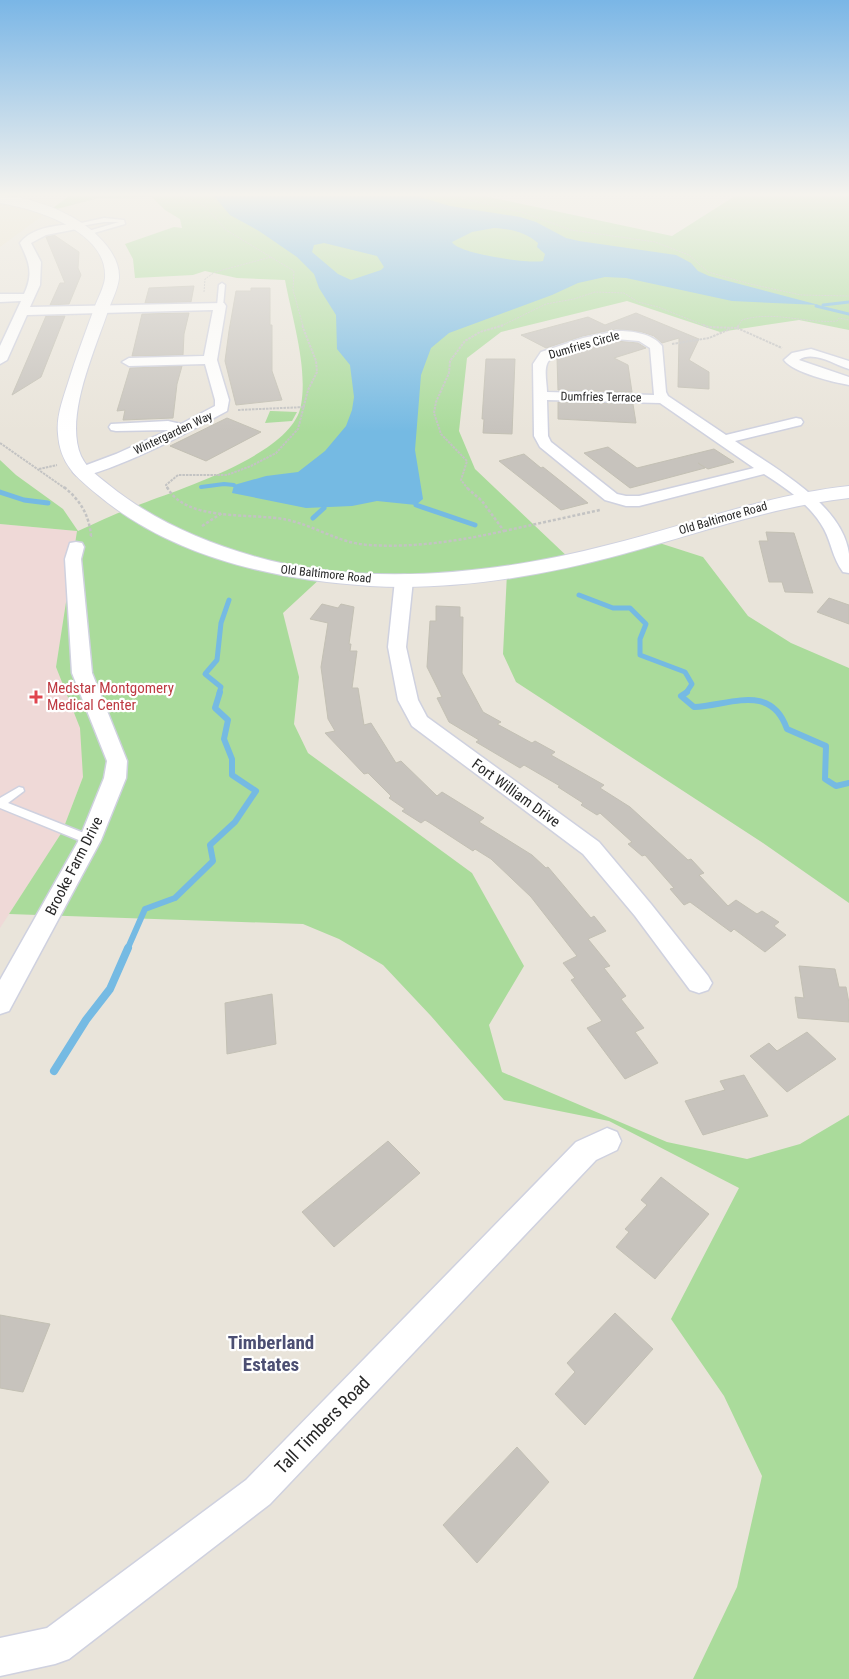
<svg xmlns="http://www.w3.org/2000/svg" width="849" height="1679" font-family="'Roboto Condensed',sans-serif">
  <rect width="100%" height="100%" fill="#e9e4da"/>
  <!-- education -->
  <path fill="#e9e2ca" d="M0,199L49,211L0,247Z"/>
  <!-- medical -->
  <path fill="#efd9d7" d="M0,524L77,531L56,667L88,728L83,777L62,832L0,928Z"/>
  <!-- green -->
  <g fill="#aadb9b">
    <path d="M69,196H484L672,236L735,196H849V330L799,320L720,332L627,301L501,332L467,358L459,431L475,469L571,560L650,540L703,557L748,616L791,643L849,668V903L763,843L516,682L503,654L507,573L323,576L283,613L299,677L294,724L308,753L472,873L524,966L489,1025L502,1072L667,1142L747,1159L800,1144L849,1115V1679H693L737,1587L762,1476L724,1396L671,1319L739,1188L609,1121L504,1100L431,1016L383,965L339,939L303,924L9,914L62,832L83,777L80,728L56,667L77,531L0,524V460L16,475L63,509L78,531C98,522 119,512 141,504C182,488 293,454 301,405C308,367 292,318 285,280L237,278L205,271L193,275L135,278L133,259L125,244L174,227L182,228L180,219L165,210L152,197L99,198L49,211Z"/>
    <path d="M270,411H272L297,412L292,421L265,423Z"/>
  </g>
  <!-- water -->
  <path fill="#75bae3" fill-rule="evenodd" d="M214,196H417L450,206L520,217L536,222L566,238L579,241L676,255L691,263L698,271L709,276L819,305L732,301L626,278L605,277L578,283L552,295L449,333L431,348L421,375L415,450L423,499L416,505L377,501L352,506L306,508L232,493L234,485L266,476L298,472L325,451L346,426L352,410L354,397L350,365L337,349L336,315L319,288L314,274L297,257L259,231L230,215ZM494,228C511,229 525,232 538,243L537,247L545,254L543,261C530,264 458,254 452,242L472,232ZM324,243L377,256L384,267L381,270L351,280L338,274L312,252L314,245Z"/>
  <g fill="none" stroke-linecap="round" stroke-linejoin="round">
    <!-- stream-far4 -->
    <g stroke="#75bae3" stroke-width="3">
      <path d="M823,305L849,302"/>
      <path d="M816,306L849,314"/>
    </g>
    <!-- stream-far3 -->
    <path stroke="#75bae3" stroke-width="4" d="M201,487L224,484L234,485"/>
    <!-- stream-far2 -->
    <g stroke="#75bae3" stroke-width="5">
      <path d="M0,492L24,500L48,503"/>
      <path d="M416,505L475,525"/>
      <path d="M313,518L324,508"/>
      <path d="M579,595L613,608H630L646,624L640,639V655L685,672L692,684L686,693"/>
      <path d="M219,693L221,687L205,674L217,660L221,623L229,600"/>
    </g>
    <!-- stream-far1 -->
    <g stroke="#75bae3" stroke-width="6">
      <path d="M687,692L681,696L694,707C731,705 771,683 787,729L826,746L825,779L836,786L849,783"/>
      <path d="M127,950L145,909L175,898L213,861L210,845L235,822L256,791L232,775V759L224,739L228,720L215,708L220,692"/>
    </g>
    <!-- stream -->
    <path stroke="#75bae3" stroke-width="8" d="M54,1071L86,1020L110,989L128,948"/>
  </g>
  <!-- building -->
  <g fill="#c7c3bd" stroke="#c3c0b4">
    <path d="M54,235L79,252L78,268L81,275L69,304L50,305L60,283H65L46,237Z"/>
    <path d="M194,286L191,302L145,303L149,288Z"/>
    <path d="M251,288H270V325H272V371L282,400L236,405L225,361L229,331L236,291H251Z"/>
    <path d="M189,313L184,334L183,355L132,356L142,314Z"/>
    <path d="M636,313L699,339L689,360L709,372V389L678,387L679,338L662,343L654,336L642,332L616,329L583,336L546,348L521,335L588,317L605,325Z"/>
    <path d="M46,316H65L41,377L12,395Z"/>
    <path d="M616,341L638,343L646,348L614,358L628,365L632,392L558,390L557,358L579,349Z"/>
    <path d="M486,359H515L512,434L483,433L484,419H482Z"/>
    <path d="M182,366L177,384L173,418L123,420L125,410L117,411L130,368Z"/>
    <path d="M558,402L633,404L636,423L558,419Z"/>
    <path d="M227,418L261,432L206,461L170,446Z"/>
    <path d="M608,447L637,468L714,449L734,462L708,469L698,463L705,468L630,488L584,453Z"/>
    <path d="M524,454L541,468L543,467L588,503L561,510L499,461Z"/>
    <path d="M766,532L794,533L813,593L785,592L782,582H769L759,541H768Z"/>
    <path d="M829,598L849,605V624L817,612Z"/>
    <path d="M322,604L338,608L341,604L354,607L349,644H351L350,651H357L352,688H358L364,725L371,723L396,763L401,761L437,796L442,792L484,818L479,822L532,855L546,868L548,867L591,918L594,916L606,931L588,939L610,966L604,968L626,996L621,999L644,1028L635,1032L658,1063L625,1079L587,1028L602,1021L571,980L575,978L563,963L577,956L531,897L491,859L475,849L473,851L430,823L425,820L421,823L402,811L405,809L389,798L391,796L368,773L364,774L325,733L335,731L328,719L321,667L328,623L310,619Z"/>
    <path d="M436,606L460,607V617H463L462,673L483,712L501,722L497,724L532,743L535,741L555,752L551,755L604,785L600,788L630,807L688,860L691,859L704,873L699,875L728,906L736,900L757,914L762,911L779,922L774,926L786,935L765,952L734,929L731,932L690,902L684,905L670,889L674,888L645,855L642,856L628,844L632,842L600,813L597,815L581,805L583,803L558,787L560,786L524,765L520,768L476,742L479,740L449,722L437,698L442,697L427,667L430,621H436Z"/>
    <path d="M799,966L835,969L839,987H846L849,1003V1022L798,1018L795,997L804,998Z"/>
    <path d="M272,994L276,1044L227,1054L225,1003Z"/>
    <path d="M807,1032L836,1059L787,1092L750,1056L769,1043L777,1051Z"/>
    <path d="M744,1075L768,1116L703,1135L685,1101L725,1090L720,1081Z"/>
    <path d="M388,1141L420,1173L334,1247L302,1212Z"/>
    <path d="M661,1177L709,1214L655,1279L616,1247L629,1232L625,1229L647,1205L641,1200Z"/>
    <path d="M615,1313L653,1349L585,1425L555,1394L575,1372L567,1363Z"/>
    <path d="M0,1315L50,1324L23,1392L0,1388Z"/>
    <path d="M517,1447L549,1482L477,1563L443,1525Z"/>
  </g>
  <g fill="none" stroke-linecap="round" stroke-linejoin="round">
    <defs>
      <g id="lane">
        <path d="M104,218L124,220L125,224L87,235L85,232L119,222H104L75,227L72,225Z"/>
        <path d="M222,283L225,285L223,306L220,308L217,306L219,285Z"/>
        <path d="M19,787L23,788L24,791L8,803L94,837L96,840L94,843H86L0,808V798Z"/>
      </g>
      <g id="street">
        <path d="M78,223L82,224L83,226L82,228L46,235L31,243L41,262L40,285L30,307L224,303L226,306L217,360L229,400L227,411C182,435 130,464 81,477L76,475L73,472L76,469L116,454L169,430L116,431L111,430L109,427L111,424L168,421L181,424L215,406V400L205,364L129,366L122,362L129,358L204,356L213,310L27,315L7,360L0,364V346L21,301L0,302V294H24C34,273 29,262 20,243C33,226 58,226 78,223Z"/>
        <path d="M616,331C632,331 652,333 662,346L666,392L668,396L726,435L796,418L801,419L803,422L801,425L735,441C773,467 843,504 849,554C849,560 849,567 849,573L843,572C832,557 832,544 824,529C811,505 786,488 764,474L639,506H626L605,500L540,447L534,436L533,364L541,352L583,338ZM616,339L639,341L650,348L654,395L547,392C547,384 544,372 547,364C550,352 604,340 616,339ZM547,400L660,403L754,468L639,496H626L617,494L551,442L548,436Z"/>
        <path d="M811,349L849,361V369C835,365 813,350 799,360L849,377V385C833,382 794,373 784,360L792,353Z"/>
        <path d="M76,542L82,543L84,547L81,559L92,673L127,761L126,778L101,840L9,1011L0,1014V980L79,840L104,778L107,761L72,673L65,559L70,543Z"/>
        <path d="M404,575L410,576L413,580L406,647L418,700L427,717L599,842L651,904L708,976L712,983L708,990L699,993L690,990L635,916L583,854L412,726L398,700L388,647L395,580L398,576Z"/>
        <path d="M607,1128L617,1132L621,1141L617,1150L596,1160L270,1504L69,1659L55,1664L0,1676V1638L47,1628L246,1480L576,1142Z"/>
      </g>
      <path id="secondary" d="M0,196C27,196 59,208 82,223C99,235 120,255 119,278C118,289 111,302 108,311C95,350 64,417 81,456C87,469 98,476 109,485C151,519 201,541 253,556C363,588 498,574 608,545C689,525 765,495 849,486V498C771,507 699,533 623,554C542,576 454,591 370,586C275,580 172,557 98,495C76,477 60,464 58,434C56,417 63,399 68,383C76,357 86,331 95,306C98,298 104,287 105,278C108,231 36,209 0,203Z"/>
    </defs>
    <!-- lane casing -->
    <use href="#lane" stroke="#cfd1df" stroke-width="3"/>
    <!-- street casing -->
    <use href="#street" stroke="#cfd1df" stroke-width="3"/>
    <!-- secondary casing -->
    <use href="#secondary" stroke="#cfd1df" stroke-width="2"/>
    <!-- path-far2 -->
    <g stroke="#c3c3c3" stroke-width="1" stroke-dasharray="2 1" stroke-linecap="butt">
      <path d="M174,196L198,202L206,207L226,230L294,271L293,290L303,326"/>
      <path d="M452,196L521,212L571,230L655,242L689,255L708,272L750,284L801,295L849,296"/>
      <path d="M72,204L103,196"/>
      <path d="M204,292L205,279L215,272L271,257"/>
      <path d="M501,326L546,304L574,299L595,292L624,293L638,302L658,307L706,326"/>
      <path d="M738,326L742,320C774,310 805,324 837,321L839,318L849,320"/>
    </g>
    <!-- path-far1 -->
    <g stroke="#c3c3c3" stroke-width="2" stroke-dasharray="2.5 1" stroke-linecap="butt">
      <path d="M703,325L708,327L737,328L739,325"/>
      <path d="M737,328L782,348"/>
      <path d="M672,344L709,338L730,329"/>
      <path d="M238,410L305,407"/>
      <path d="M0,443L66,489"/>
      <path d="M39,469L57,465"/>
      <path d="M168,489L166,485L178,475H227L251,466L276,453L298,429L308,390L317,372L316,361L302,325"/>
      <path d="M468,489L461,480L467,461L441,434L434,413L436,402L449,373L450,361L465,341L480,332L504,325"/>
    </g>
    <!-- path -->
    <g stroke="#c3c3c3" stroke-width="2.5" stroke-dasharray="3 2" stroke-linecap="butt">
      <path d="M64,487C81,501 89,515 91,536L89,537"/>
      <path d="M167,487C186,523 253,512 288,520C315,526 339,543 368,545C413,548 459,541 504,531L482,501L466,487"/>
      <path d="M202,526L222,513"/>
      <path d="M504,531L600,510"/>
    </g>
    <!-- lane -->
    <use href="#lane" fill="#fff" fill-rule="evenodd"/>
    <!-- street -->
    <use href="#street" fill="#fff" fill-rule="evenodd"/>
    <!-- secondary -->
    <use href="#secondary" fill="#fff" fill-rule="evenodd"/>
  </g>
  <!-- sky -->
  <linearGradient id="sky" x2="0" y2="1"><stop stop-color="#7ab6e6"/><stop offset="0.45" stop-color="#f5f3ee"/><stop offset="1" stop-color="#f5f3ee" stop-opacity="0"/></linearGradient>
  <rect width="849" height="432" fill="url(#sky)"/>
  <!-- markers -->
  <path fill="#e0444e" stroke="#fff" stroke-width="2" d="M33.5 689.5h5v5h5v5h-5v5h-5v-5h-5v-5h5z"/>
  <g text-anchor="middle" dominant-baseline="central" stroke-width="4.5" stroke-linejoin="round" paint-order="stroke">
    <!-- far-street labels -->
    <g font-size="12" fill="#272727" stroke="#fff">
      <text transform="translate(584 345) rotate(-16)">Dumfries Circle</text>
      <text transform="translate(601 397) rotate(1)">Dumfries Terrace</text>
      <text transform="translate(173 433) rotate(-25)">Wintergarden Way</text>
      <text transform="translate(723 518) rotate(-16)">Old Baltimore Road</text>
      <text transform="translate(326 574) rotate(6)">Old Baltimore Road</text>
    </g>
    <!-- health labels -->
    <g font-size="15" fill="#be3a42" stroke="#fff" text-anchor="start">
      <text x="47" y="688">Medstar Montgomery<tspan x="47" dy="17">Medical Center</tspan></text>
    </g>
    <!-- street labels -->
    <g font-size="15" fill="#272727" stroke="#fff">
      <text transform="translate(516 793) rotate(36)">Fort William Drive</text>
      <text transform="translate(74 866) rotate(-63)">Brooke Farm Drive</text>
    </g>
    <!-- near-street labels -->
    <g font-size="18" fill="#272727" stroke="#fff">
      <text transform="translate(322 1425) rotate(-46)">Tall Timbers Road</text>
    </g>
    <!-- near-neighbourhood labels -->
    <g font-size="19" font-weight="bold" fill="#4c4f73" stroke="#fff">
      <text x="271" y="1342">Timberland<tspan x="271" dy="22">Estates</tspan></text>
    </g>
  </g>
</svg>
